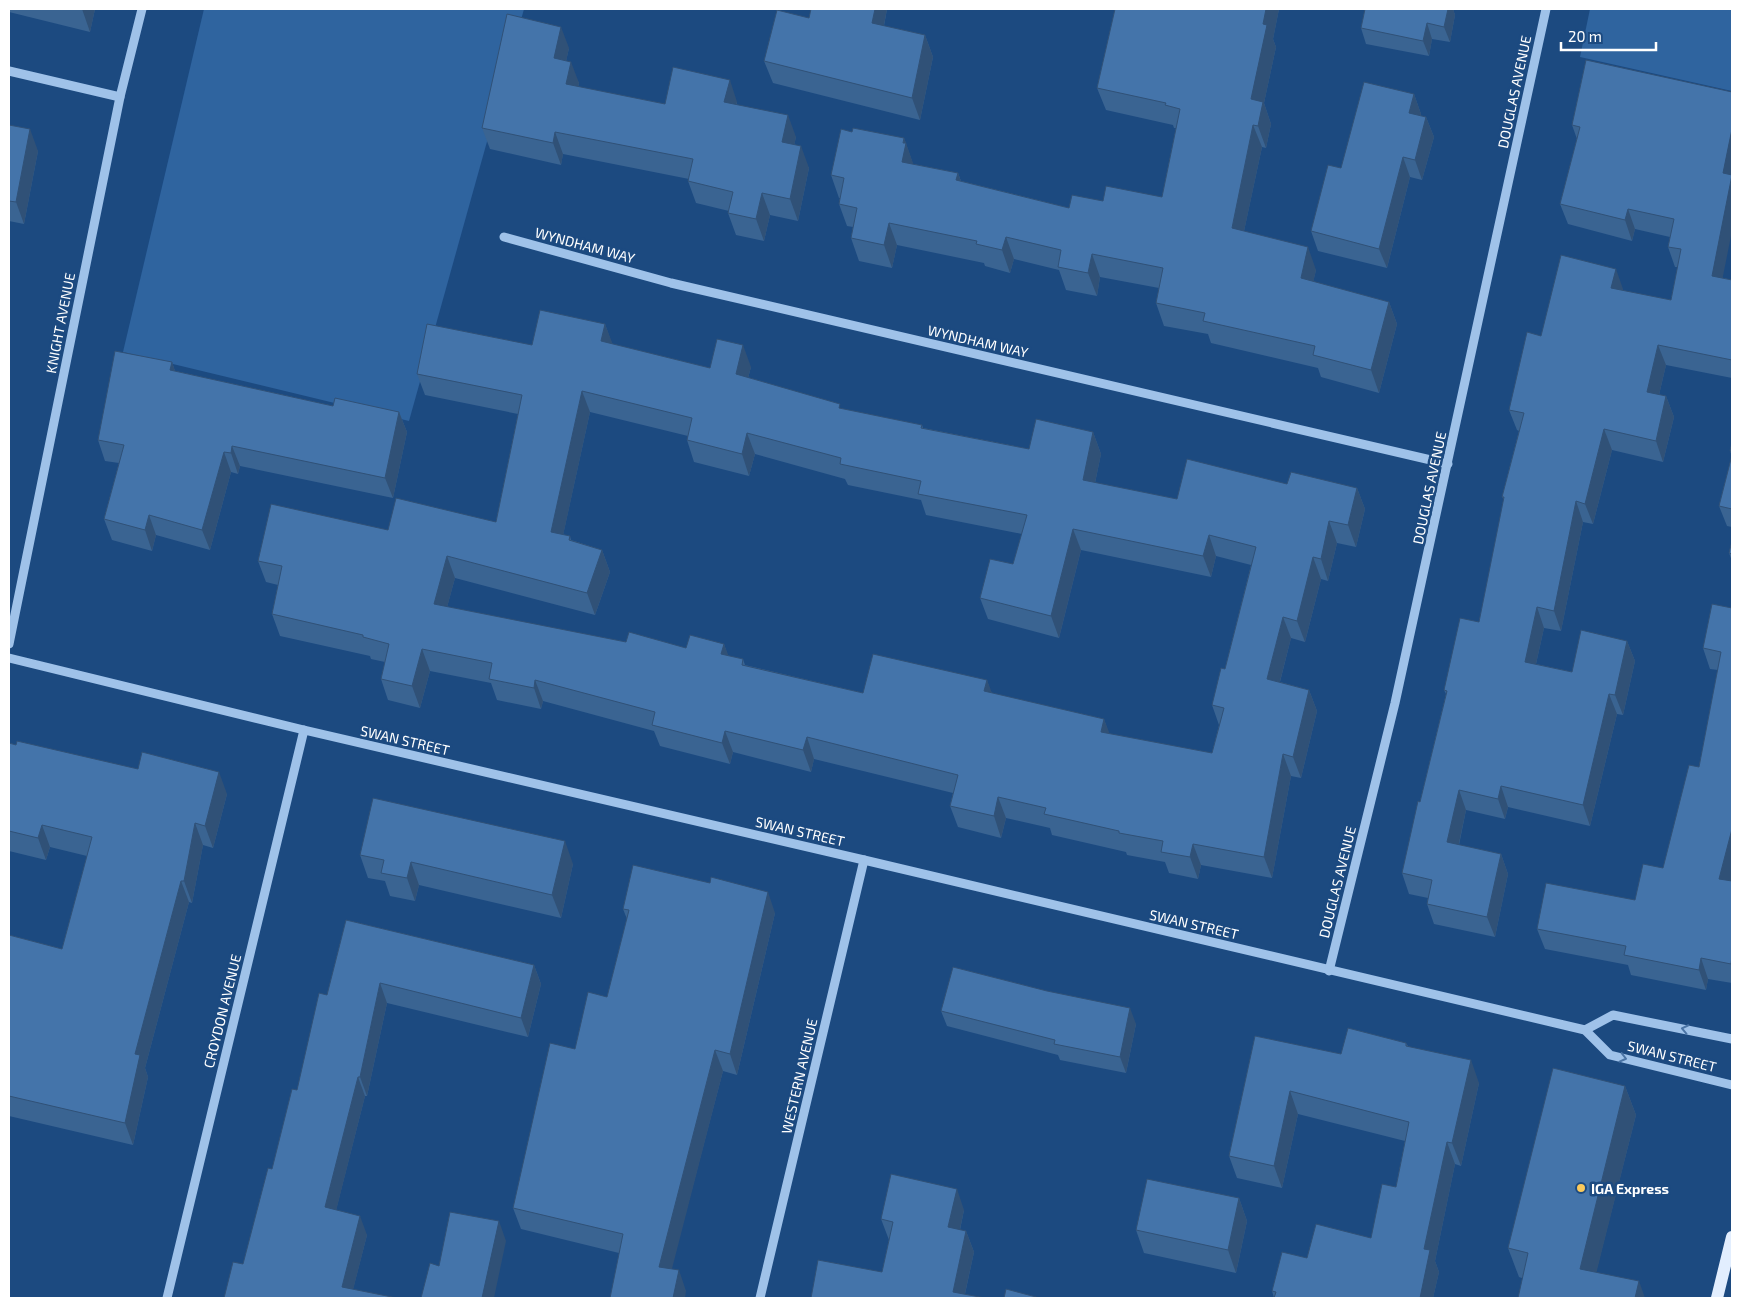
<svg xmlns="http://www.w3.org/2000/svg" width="1741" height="1307" font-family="'Exo 2',sans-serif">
  <rect width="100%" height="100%" fill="#1c4a80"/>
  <!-- green -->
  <g fill="#2f649f">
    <path d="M204,9H524L409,421L123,352Z"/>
    <path d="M1590,9H1732V91L1580,57Z"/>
  </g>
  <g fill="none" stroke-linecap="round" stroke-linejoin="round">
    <!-- minor -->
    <g stroke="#9fc2e9" stroke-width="9">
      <path d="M9,71L120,97"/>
      <path d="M504,237L671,283L1448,464"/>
      <path d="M9,644L120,97L142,9"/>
      <path d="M9,658L304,730L864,860L1585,1030L1610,1055L1732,1085"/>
      <path d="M1329,971L1395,703L1546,9"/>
      <path d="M1585,1030L1613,1015L1732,1039"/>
      <path d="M167,1298L304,730"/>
      <path d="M760,1298L864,860"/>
    </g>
    <!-- major -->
    <path stroke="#e2eefe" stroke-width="12" d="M1717,1298L1732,1237"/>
  </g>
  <!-- wall -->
  <g fill="#3a6492" fill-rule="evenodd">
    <path d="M9,9H95L90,32L9,12Z"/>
    <path d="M811,9H887L884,26L925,35L933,57L920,120L773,83L764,61L809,18Z"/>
    <path d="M1115,9H1279L1273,39L1276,47L1264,103L1271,124L1266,148L1262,147L1244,231L1316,270L1313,282L1389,302L1397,324L1379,393L1321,377L1318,368L1211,343L1208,334L1164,326L1156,303L1159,288L1100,277L1097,296L1066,290L1059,270L1014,259L1010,273L985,266L984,263L897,245L892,268L859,261L851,238L853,227L847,226L839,204L840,198H839L831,175L852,132L904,138L913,164L958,173L961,181L1069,208L1103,201L1162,197L1176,128H1174L1173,125L1106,110L1097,88Z"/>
    <path d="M1365,9H1453L1455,15L1450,42L1432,39L1429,56L1366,44L1361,28Z"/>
    <path d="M569,48L566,61L579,83L578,87L665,104L737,102V105L796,137L794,145L809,168L798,221L770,215L764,241L736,235L728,213L729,211L696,203L688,181L689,179L563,154L561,165L490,149L482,128Z"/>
    <path d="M1586,60L1723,278L1732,280V378L1666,365L1659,395L1666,396L1674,417L1663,462L1612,450L1593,524L1583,522L1561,631L1544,628L1536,664L1572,672L1627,641L1635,661L1623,715L1617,714L1590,826L1508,807L1505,819L1466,810L1459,845L1501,854L1508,874L1495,937L1434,924L1427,904L1428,898L1409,894L1402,873L1420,802L1446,694L1444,690L1479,622L1504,500L1502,497L1519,431L1517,430L1509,410L1541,336L1623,289V291L1671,300L1678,267H1675L1668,247L1670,237L1635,229L1632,241L1568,224L1560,204L1577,139L1572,125Z"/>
    <path d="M1414,94L1421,114V116L1426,117L1434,137L1422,180L1410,177L1387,268L1318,251L1311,231Z"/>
    <path d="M9,125L38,151L24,224L9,221Z"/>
    <path d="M605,324L612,344L710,368L751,367L748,378L841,409L922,425L923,428L1029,449L1093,432L1101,454L1095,483L1177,499L1287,484L1357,488L1365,509L1356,547L1337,543L1328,581L1321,579L1305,642L1291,638L1280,682L1309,690L1317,711L1301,778L1291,776L1272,878L1201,865L1198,879L1169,873L1165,862L1127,855L1126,852L1052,835L1050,828L1006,818L1001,838L958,827L950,806L953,793L814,759L811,772L733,752L730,764L660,746L654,731L543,701L541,709L497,700L491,683L430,671L420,708L388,700L381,679L385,662L371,659L370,656L280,636L272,614L278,585L266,582L258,561L388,530L496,522L518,414L425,395L417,374L532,345ZM590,412L688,436L687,440L694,462L749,476L755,454L845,479L848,485L921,500L926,515L1022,534L1013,564L980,598L988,619L1059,638L1081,550L1211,577L1216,556L1251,565L1225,669L1212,705L1219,725L1212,753L1109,734L1104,719L991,693L987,680L863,693L745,665L743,659L728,656L724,644L686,648L626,642L447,607L455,578L595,615L610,572L602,550L571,540L570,536L563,535Z"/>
    <path d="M172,362L175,371L333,406L399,412L407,432L393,498L240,466L238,474L231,472L210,550L156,535L152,551L112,540L104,519L119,463L105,461L98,440Z"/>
    <path d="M1732,442V527L1727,526L1719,506L1732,456L1730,451Z"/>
    <path d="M1732,541V561L1729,553Z"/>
    <path d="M1732,608L1731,881H1732V983L1708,979L1706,990L1631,975L1628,965L1545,949L1537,929L1635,900L1663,868L1699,767L1718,670L1710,669L1703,648Z"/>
    <path d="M9,743L227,794L213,848L203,845L192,903L189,902L145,1068L148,1077L133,1145L9,1116V935L62,949L87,856L50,847L46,860L9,851Z"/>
    <path d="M360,855L573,864L561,918L419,885L415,901L390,896L385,881L368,878Z"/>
    <path d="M623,909L775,913L737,1075L723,1071L671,1269L686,1291L619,1253L521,1229L513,1208L575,1049L607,997L627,919Z"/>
    <path d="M346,920L534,965L541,984L528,1037L387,1003L367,1096H365L336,1210L367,1235L353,1289L224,1298L243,1264L327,995Z"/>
    <path d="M1047,991L1136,1024L1126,1073L1060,1060L1058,1055L947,1026L941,1011Z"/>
    <path d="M1255,1036L1341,1054L1406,1043L1408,1046L1479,1083L1461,1166L1455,1164L1435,1261L1439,1272L1433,1298H1274L1272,1291L1307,1258L1371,1238L1396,1187L1405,1141L1298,1114L1282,1188L1237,1178L1229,1156Z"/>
    <path d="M1625,1086L1636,1115L1596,1272L1522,1278L1519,1277L1508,1248Z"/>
    <path d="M1239,1198L1247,1221L1236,1273L1144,1253L1136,1230Z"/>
    <path d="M964,1210L960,1230L966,1231L974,1252L965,1294L811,1298L882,1272L889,1240L881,1219Z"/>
  </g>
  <!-- shaded-wall -->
  <g fill="#305177">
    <path d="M82,9H95L90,32Z"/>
    <path d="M875,9H887L880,45L872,23Z"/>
    <path d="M1266,9H1279L1273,39L1276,47L1264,103L1271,124L1266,148L1258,126L1251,99L1263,24Z"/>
    <path d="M1448,9H1453L1455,15L1450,42L1444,27Z"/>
    <path d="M1427,23L1432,39L1429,56L1423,41Z"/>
    <path d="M561,27L569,48L562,80L554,58Z"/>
    <path d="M925,35L933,57L920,120L912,98Z"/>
    <path d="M571,62L579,83L574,106L566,84Z"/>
    <path d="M730,80L737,102L732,124L724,102Z"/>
    <path d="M1414,94L1421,114L1417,132L1409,113Z"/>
    <path d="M788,115L796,137L790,164L782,142Z"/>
    <path d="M1426,117L1434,137L1422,180L1415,160Z"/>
    <path d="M1253,125L1262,147L1240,250L1232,228Z"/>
    <path d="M30,129L38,151L24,224L16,202Z"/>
    <path d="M1732,129V231L1719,296L1712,276L1723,173Z"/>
    <path d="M555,132L563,154L561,165L553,143Z"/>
    <path d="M904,138L906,143L914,166L902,162Z"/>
    <path d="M801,146L809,168L798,221L790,199Z"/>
    <path d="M1403,157L1410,177L1387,268L1379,249Z"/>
    <path d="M958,173L966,196L956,180Z"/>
    <path d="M762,193L770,215L764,241L756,219Z"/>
    <path d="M1628,209L1635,229L1632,241L1625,220Z"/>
    <path d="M889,223L897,245L892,268L884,245Z"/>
    <path d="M1006,237L1014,259L1010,273L1002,250Z"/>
    <path d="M1308,247L1316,270L1309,301L1301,278Z"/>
    <path d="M1092,254L1100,277L1097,296L1088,273Z"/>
    <path d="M1616,269L1623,289L1618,309L1611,288Z"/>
    <path d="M1389,302L1397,324L1379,393L1371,370Z"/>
    <path d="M605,324L613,345L601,341Z"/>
    <path d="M743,345L751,367L743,396L736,374Z"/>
    <path d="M1658,345L1666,365L1655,412L1647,392Z"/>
    <path d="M172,362L179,383L170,370Z"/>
    <path d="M582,391L590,412L559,554L551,532Z"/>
    <path d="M1666,396L1674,417L1663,462L1656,441Z"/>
    <path d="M399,412L407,432L393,498L385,478Z"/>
    <path d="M1604,429L1612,450L1593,524L1585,504Z"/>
    <path d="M1093,432L1101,454L1091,502L1083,480Z"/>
    <path d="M747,433L755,454L749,476L742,454Z"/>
    <path d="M232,446L240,466L238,474L231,453Z"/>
    <path d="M224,452L231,472L210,550L202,530Z"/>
    <path d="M1357,488L1365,509L1356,547L1348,525Z"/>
    <path d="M1576,501L1583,522L1561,631L1554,611Z"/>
    <path d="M149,515L156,535L152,551L145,530Z"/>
    <path d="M1329,521L1337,543L1328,581L1321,559Z"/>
    <path d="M1073,529L1081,550L1059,638L1051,616Z"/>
    <path d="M1209,535L1216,556L1211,577L1203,556Z"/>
    <path d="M602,550L610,572L595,615L587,593Z"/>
    <path d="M447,556L455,578L442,626L434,604Z"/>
    <path d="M1313,557L1321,579L1305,642L1297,621Z"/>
    <path d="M1537,607L1544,628L1532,682L1525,662Z"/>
    <path d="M1283,617L1291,638L1275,701L1267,679Z"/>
    <path d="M1627,641L1635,661L1623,715L1615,695Z"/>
    <path d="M724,644L732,665L721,654Z"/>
    <path d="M422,649L430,671L420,708L412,686Z"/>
    <path d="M535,680L543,701L541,709L534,688Z"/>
    <path d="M987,680L995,701L984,691Z"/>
    <path d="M1309,690L1317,711L1301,778L1293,757Z"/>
    <path d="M1609,694L1617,714L1590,826L1583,805Z"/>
    <path d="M1104,719L1112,740L1101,732Z"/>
    <path d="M725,731L733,752L730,764L722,743Z"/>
    <path d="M807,737L814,759L811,772L803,750Z"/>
    <path d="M1283,754L1291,776L1272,878L1264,857Z"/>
    <path d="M219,772L227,794L213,848L205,826Z"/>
    <path d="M1501,786L1508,807L1505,819L1498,799Z"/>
    <path d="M1459,790L1466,810L1455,862L1447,842Z"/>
    <path d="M998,797L1006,818L1001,838L994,816Z"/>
    <path d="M195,823L203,845L192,903L184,881Z"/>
    <path d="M42,825L50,847L46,860L38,838Z"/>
    <path d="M1732,829V878L1727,899L1719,879Z"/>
    <path d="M565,841L573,864L561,918L552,895Z"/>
    <path d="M1193,844L1201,865L1198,879L1190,857Z"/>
    <path d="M1501,854L1508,874L1495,937L1487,917Z"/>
    <path d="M411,862L419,885L415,901L407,878Z"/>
    <path d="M181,881L189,902L145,1068L148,1077L133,1145L125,1123L135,1054Z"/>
    <path d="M768,892L775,913L737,1075L730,1054Z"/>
    <path d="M1701,958L1708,979L1706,990L1699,970Z"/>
    <path d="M534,965L541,984L528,1037L521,1018Z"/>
    <path d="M380,983L387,1003L367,1096L360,1077Z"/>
    <path d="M1130,1008L1136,1024L1126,1073L1120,1057Z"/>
    <path d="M715,1050L723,1071L667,1288L659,1267Z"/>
    <path d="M1471,1060L1479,1083L1461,1166L1452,1143Z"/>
    <path d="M358,1077L365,1096L332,1227L325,1207Z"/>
    <path d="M1625,1086L1636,1115L1590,1298L1580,1269Z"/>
    <path d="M1290,1091L1298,1114L1282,1188L1274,1166Z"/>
    <path d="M1447,1142L1455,1164L1435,1261L1439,1272L1433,1298H1420L1424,1249Z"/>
    <path d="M957,1189L964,1210L956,1248L948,1227Z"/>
    <path d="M1239,1198L1247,1221L1236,1273L1228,1250Z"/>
    <path d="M360,1216L367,1235L351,1298L342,1287Z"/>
    <path d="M499,1221L506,1241L494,1298H482Z"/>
    <path d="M966,1231L974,1252L964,1298L953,1292Z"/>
    <path d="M679,1270L686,1291L685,1298H673Z"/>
    <path d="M1639,1281L1645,1298H1635Z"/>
  </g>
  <!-- building -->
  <g fill="#4474aa" stroke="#305177" fill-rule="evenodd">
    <path d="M811,9H875L872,23L925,35L912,98L764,61L777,10L809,18Z"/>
    <path d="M1115,9H1266L1263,24L1267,25L1251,99L1263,102L1258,126L1253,125L1232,228L1308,247L1301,278L1389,302L1371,370L1313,355L1315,346L1203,321L1205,313L1156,303L1163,268L1092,254L1088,273L1058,267L1061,250L1006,237L1002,250L976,244L977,241L889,223L884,245L851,238L857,208L839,204L844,178L831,175L841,129L852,132L853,128L904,138L903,143H906L902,162L958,173L956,180L1069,208L1072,195L1103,201L1106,186L1162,197L1180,109L1165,105L1166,103L1097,88Z"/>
    <path d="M1365,9H1448L1444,27L1427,23L1423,41L1361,28Z"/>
    <path d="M507,14L561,27L554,58L571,62L566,84L665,104L673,67L730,80L724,102L788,115L782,142L801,146L790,199L762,193L756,219L728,213L733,192L688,181L693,159L555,132L553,143L482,128Z"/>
    <path d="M1586,60L1732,92V129L1723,173L1732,175L1712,276L1732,280V360L1658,345L1647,392L1666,396L1656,441L1604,429L1585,504L1576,501L1554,611L1537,607L1525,662L1572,672L1581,630L1627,641L1615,695L1609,694L1583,805L1501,786L1498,799L1459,790L1447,842L1501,854L1487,917L1427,904L1432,880L1402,873L1418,801L1420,802L1447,691L1444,690L1460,618L1479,622L1504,497H1502L1524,413L1509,410L1527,332L1541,336L1561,255L1616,269L1611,288L1671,300L1681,249L1668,247L1674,219L1628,209L1625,220L1560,204L1580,127L1572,125Z"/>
    <path d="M1364,82L1414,94L1409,113L1426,117L1415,160L1403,157L1379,249L1311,231L1328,165L1341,168Z"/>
    <path d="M9,125L30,129L16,202L9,201Z"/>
    <path d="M540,310L605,324L601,341L710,368L717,339L743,345L736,374L840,404L839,408L922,425L921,428L1029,449L1036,419L1093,432L1083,480L1177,499L1187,459L1287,484L1291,472L1357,488L1348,525L1329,521L1321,559L1313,557L1297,621L1283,617L1267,679L1309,690L1293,757L1283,754L1264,857L1193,844L1190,857L1161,852L1163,841L1119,833V831L1044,814L1046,808L998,797L994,816L950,806L958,775L807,737L803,750L725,731L722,743L652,725L655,712L535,680L534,688L489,679L492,663L422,649L412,686L381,679L389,644L363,637V635L272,614L282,566L258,561L271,504L388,530L396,498L496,522L522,395L417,374L427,324L532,345ZM582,391L692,418L687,440L742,454L747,433L841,458L840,464L921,481L918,494L1027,515L1013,564L990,559L980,598L1051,616L1073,529L1203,556L1209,535L1256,547L1225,669L1221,668L1212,705L1224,708L1212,753L1101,732L1104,719L984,691L987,680L873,654L863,693L742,665L743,659L721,654L724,644L690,635L686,648L629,632L626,642L434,604L447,556L587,593L602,550L569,540L570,536L551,532Z"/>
    <path d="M115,351L172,362L170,370L333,406L335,398L399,412L385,478L232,446L231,453L224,452L202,530L149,515L145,530L104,519L124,445L98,440Z"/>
    <path d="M1732,442V452L1730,451Z"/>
    <path d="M1732,455V509L1719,506Z"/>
    <path d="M1732,541V554L1729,553Z"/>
    <path d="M1712,604L1732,608V829L1719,879L1732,881V956L1731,964L1701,958L1699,970L1624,955L1626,946L1537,929L1546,883L1635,900L1643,864L1663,868L1689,765L1699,767L1721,652L1703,648Z"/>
    <path d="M17,741L138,769L142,752L219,772L205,826L195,823L184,881H181L135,1054L140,1055L125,1123L9,1096V935L62,949L92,837L42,825L38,838L9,831V743L16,745Z"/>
    <path d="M373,798L565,841L552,895L411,862L407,878L381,873L384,860L360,855Z"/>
    <path d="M633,865L710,883L711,877L768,892L730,1054L715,1050L659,1267L679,1270L673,1298H610L623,1234L513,1208L550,1043L575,1049L588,992L607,997L629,910L623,909Z"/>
    <path d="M346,920L534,965L521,1018L380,983L360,1077H358L325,1207L360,1216L342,1287L397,1298H224L233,1262L243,1264L268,1168L272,1169L292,1089L297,1090L319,993L327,995Z"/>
    <path d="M953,967L1047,991L1130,1008L1120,1057L1054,1044L1055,1040L941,1011Z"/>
    <path d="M1348,1028L1406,1043V1046L1471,1060L1452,1143L1447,1142L1424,1249L1430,1250L1420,1298H1274L1276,1292L1272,1291L1282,1252L1307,1258L1316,1224L1371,1238L1382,1184L1396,1187L1409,1122L1290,1091L1274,1166L1229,1156L1255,1036L1341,1054Z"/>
    <path d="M1553,1068L1625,1086L1580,1269L1639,1281L1635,1298H1518L1528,1253L1508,1248Z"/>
    <path d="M891,1174L957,1189L948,1227L966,1231L953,1292L985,1298H811L818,1260L882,1272L893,1222L881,1219Z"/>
    <path d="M1147,1179L1239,1198L1228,1250L1136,1230Z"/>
    <path d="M450,1212L499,1221L482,1298H421L430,1263L439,1266Z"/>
    <path d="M1006,1289L1040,1298H1004Z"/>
  </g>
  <!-- one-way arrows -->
  <defs><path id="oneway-chevron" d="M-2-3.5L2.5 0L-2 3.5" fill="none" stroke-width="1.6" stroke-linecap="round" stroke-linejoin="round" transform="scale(1.25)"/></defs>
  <g stroke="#4a74a5">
    <use href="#oneway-chevron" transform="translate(1685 1029) rotate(-168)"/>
    <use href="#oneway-chevron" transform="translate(1623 1058) rotate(14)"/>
  </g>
  <!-- markers -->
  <circle fill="#fac95c" stroke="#1c4a80" stroke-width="2" cx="1581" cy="1188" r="5"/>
  <g text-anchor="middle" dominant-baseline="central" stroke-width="5" stroke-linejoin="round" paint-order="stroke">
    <!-- street labels -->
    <g font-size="14" fill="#fff" stroke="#1c4a80">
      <text transform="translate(1514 92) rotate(-78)">DOUGLAS AVENUE</text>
      <text transform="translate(585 245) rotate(15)">WYNDHAM WAY</text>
      <text transform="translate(60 323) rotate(-79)">KNIGHT AVENUE</text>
      <text transform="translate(978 341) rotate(13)">WYNDHAM WAY</text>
      <text transform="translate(1429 488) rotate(-78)">DOUGLAS AVENUE</text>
      <text transform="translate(405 740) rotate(13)">SWAN STREET</text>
      <text transform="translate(800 831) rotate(13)">SWAN STREET</text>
      <text transform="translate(1337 882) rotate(-76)">DOUGLAS AVENUE</text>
      <text transform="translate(1194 924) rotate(13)">SWAN STREET</text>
      <text transform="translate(222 1011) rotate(-76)">CROYDON AVENUE</text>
      <text transform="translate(1672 1056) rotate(14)">SWAN STREET</text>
      <text transform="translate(799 1076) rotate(-77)">WESTERN AVENUE</text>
    </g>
    <!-- poi labels -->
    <g font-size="14" font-weight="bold" fill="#fff" stroke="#1c4a80" text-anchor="start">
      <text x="1591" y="1188">IGA Express</text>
    </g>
  </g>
  <!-- border -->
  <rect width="1741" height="1307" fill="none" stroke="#ffffff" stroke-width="20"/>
  <!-- scale -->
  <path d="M1561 42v8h95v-8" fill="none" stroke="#ffffff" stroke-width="2.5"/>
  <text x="1568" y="42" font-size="15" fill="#ffffff" stroke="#1c4a80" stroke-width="4" paint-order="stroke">20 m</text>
</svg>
